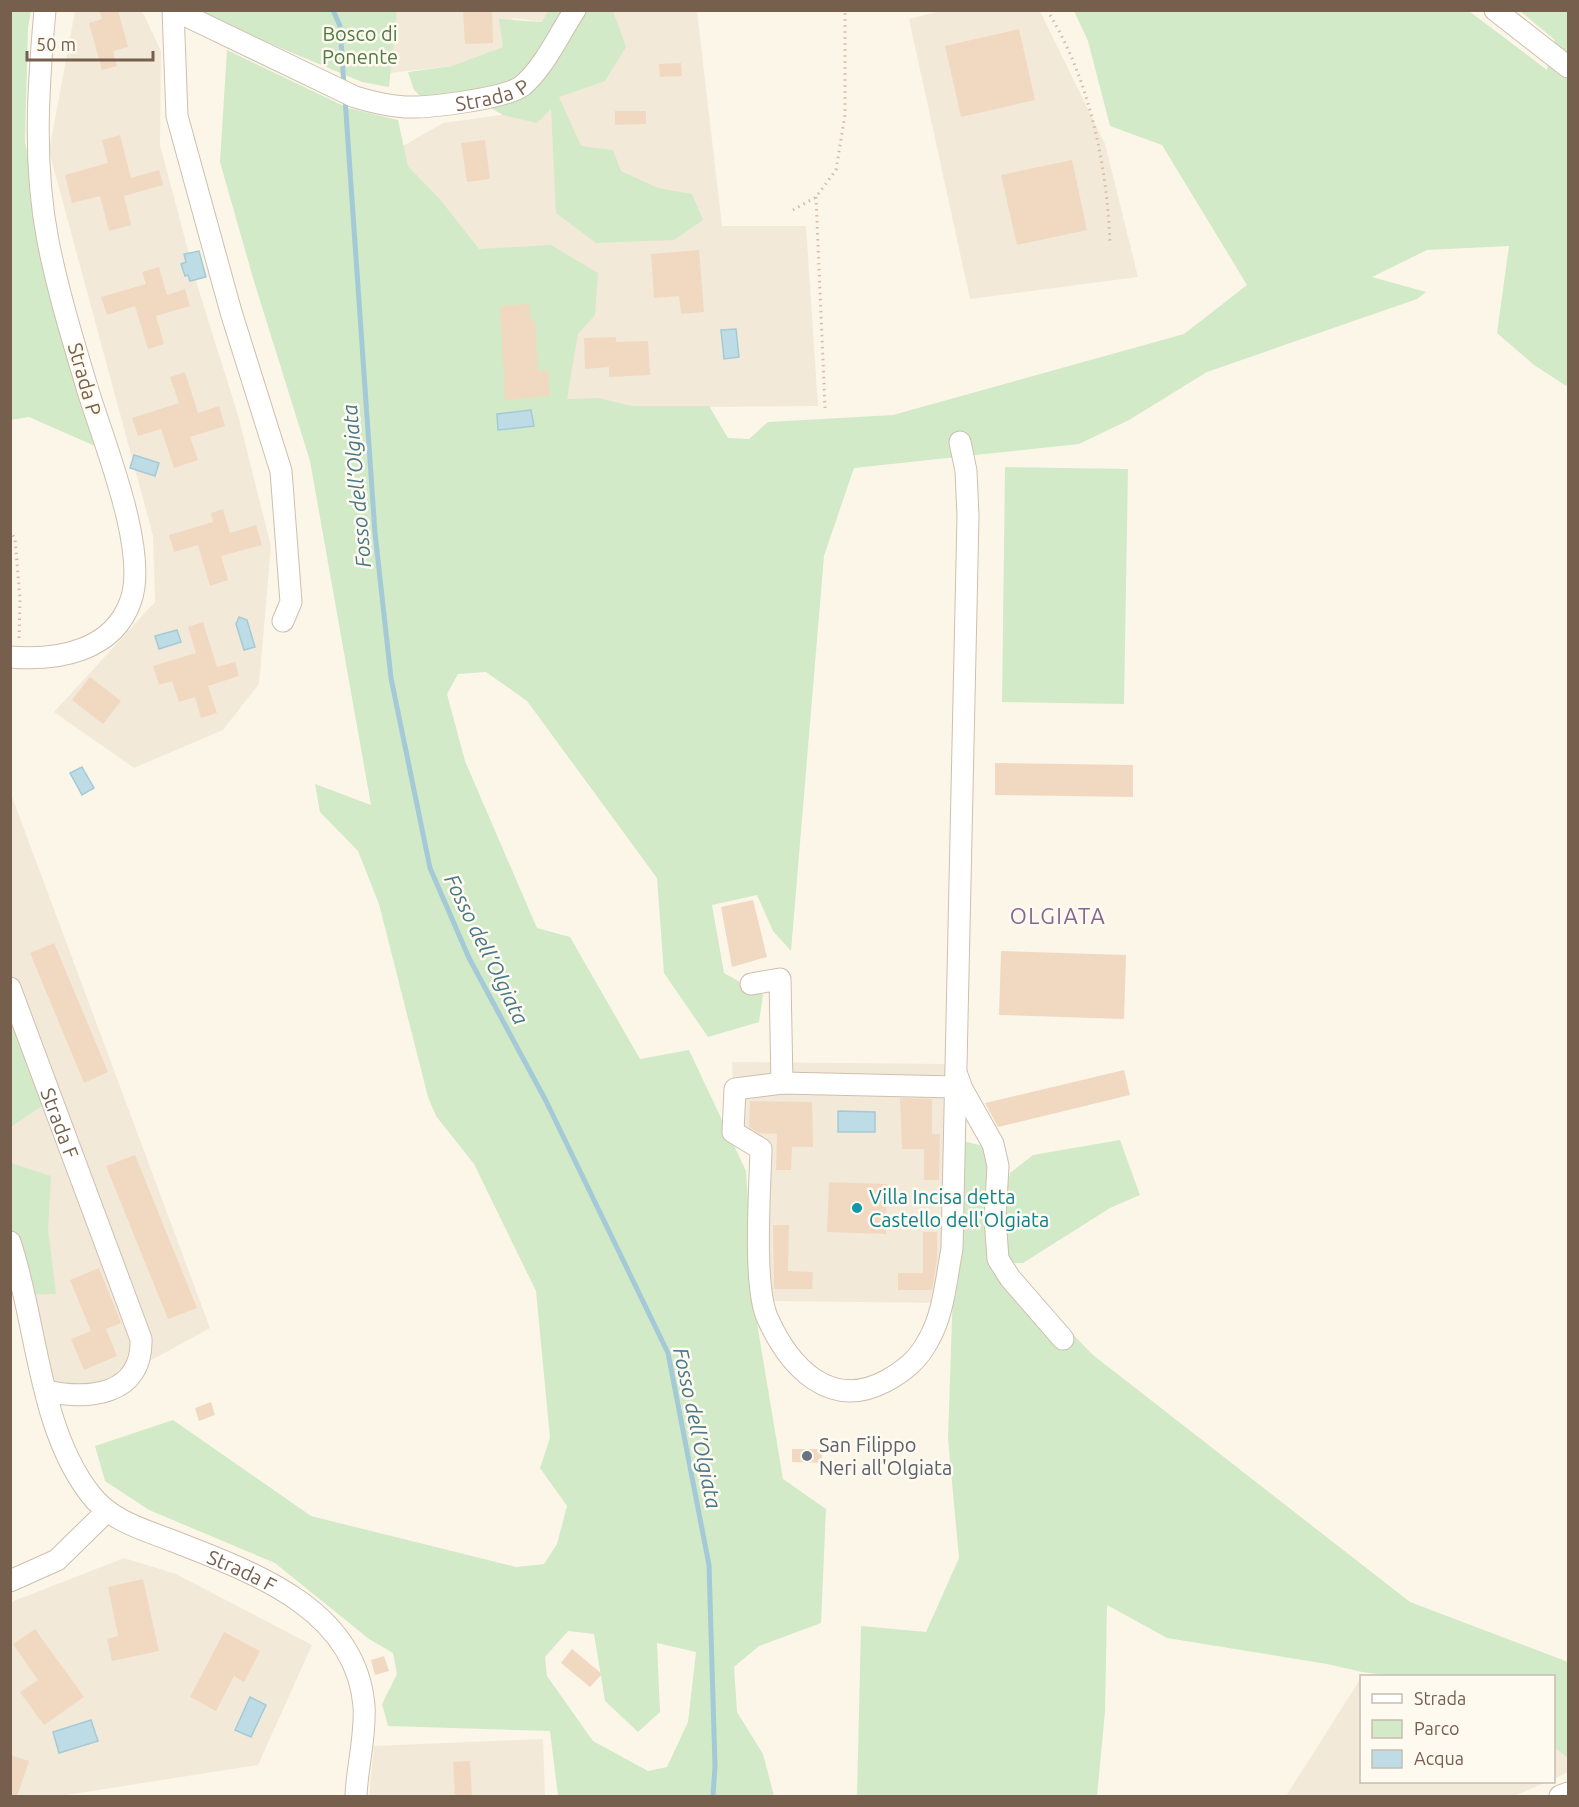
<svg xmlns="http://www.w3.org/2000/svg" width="1579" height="1807" font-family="Ubuntu,sans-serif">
  <rect width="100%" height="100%" fill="#fcf6e9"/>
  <!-- residential -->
  <g fill="#f3e9d8">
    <path d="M75,11H142L161,51L160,145L199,291L238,415L271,546L259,684L223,730L134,768L54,712L155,602L153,536L49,151Z"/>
    <path d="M397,11H548L543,22L513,18L504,47L452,66L390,73Z"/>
    <path d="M594,11H697L722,226H806L818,406L570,408L439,198L408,166L403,146L443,123L551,108Z"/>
    <path d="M941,11H1040L1105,144L1138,277L970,299L909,19Z"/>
    <path d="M11,794L210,1328L108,1384L52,1387L11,1271Z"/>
    <path d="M732,1062L949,1064L945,1303L768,1301L758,1172L735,1127Z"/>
    <path d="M124,1558L176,1574L312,1645L258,1765L60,1796H11V1602Z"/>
    <path d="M1361,1678L1362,1782H1547L1514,1796H1286Z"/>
    <path d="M1554,1718L1568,1721V1772L1554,1779Z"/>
    <path d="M543,1739L545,1796H369L374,1746Z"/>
  </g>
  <!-- green -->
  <g fill="#d2eac7" fill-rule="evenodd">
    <path d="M11,11H31L28,28L25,142L95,446L29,417L11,420Z"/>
    <path d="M193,11H397L389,87L362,82Z"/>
    <path d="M548,11H582L584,14L586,11H613L626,47L605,81L559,97L581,146L613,150L621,171L658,188L692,194L703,220L674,240L596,243L556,213L551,109L537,123L503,115L464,92L433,109L414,90L408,72L452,66L503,47L499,19L542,22Z"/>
    <path d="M1074,11H1469L1547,70L1550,48L1555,40L1520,11H1568V387L1534,365L1497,333L1509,246L1427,250L1372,277L1426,292L1417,299L1207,372L1129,420L1079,444L854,468L824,556L791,951L773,931L757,895L712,905L724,973L763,995L759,1022L708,1037L664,973L657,878L527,701L486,672L458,674L447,694L465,761L537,928L570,937L640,1059L689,1050L746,1171L755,1311L783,1479L826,1509L821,1623L759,1646L734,1667L737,1712L763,1754L774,1796H558L550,1731L388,1726L382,1704L397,1674L393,1653L369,1639L275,1563L149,1510L105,1481L95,1446L173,1420L311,1516L516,1567L544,1564L557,1544L567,1506L540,1468L550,1438L536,1291L474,1164L436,1116L428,1097L379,904L358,851L320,812L315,784L371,805L310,461L253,278L220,162L227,50L348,108L398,120L408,166L439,198L479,249L551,245L598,273L595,315L578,334L567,399L598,398L632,406H709L728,438L749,439L768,422L893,415L1184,334L1247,285L1162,145L1110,126L1088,41ZM568,1631L594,1634L605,1701L638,1732L660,1712L657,1643L696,1652L688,1722L667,1767L648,1771L593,1741L547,1676L545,1657Z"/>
    <path d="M1005,467L1128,469L1124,704L1002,702Z"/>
    <path d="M10,988L49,1101L11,1127H10Z"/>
    <path d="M958,1140L988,1147L1000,1223L1010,1173L1033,1155L1120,1140L1140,1195L1110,1208L1023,1263H1009L1011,1271L1093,1355L1410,1602L1568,1662V1758L1554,1747V1676H1393L1362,1672L1327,1664L1167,1638L1107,1605L1105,1712L1097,1796H857L861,1626L926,1632L959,1558L948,1439Z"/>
    <path d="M11,1163L51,1176L48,1229L56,1294L11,1295Z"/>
  </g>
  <!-- water -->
  <g fill="#bedce5" stroke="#a4cad7" stroke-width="1.5">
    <path d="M199,251L206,277L190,281L188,275L185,276L181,264L186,262L184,254Z"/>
    <path d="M736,329L739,357L724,359L721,330Z"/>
    <path d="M531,410L534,426L498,430L497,414Z"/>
    <path d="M134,455L159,463L155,476L130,468Z"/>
    <path d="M239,617L247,620L255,647L244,650L236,624Z"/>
    <path d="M177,630L181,642L159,649L155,636Z"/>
    <path d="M82,767L94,788L82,795L70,773Z"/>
    <path d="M838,1111L875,1112V1132H838Z"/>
    <path d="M250,1697L266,1705L251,1737L235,1730Z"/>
    <path d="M91,1720L98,1741L59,1753L53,1732Z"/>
  </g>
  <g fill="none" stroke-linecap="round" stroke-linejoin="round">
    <!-- stream -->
    <g stroke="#a4cad7" stroke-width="5">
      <path d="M333,10L340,26L344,86"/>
      <path d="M345,98L375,533L391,678L430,868L469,958L546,1101L668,1353L709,1565L715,1766L713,1796"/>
    </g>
  </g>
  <!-- building -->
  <g fill="#f1d9c1">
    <path d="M99,10H118L128,47L113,51L117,66L102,70L89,23L102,19Z"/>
    <path d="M463,10H492L493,43L465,44Z"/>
    <path d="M1019,29L1035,100L961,117L945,46Z"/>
    <path d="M681,63L682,76L660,77L659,64Z"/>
    <path d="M615,111H646V124L615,125Z"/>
    <path d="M120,135L131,178L159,170L163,185L124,196L131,225L109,231L100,196L72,203L65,175L108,163L102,140Z"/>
    <path d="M485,140L490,179L467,182L461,143Z"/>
    <path d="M1072,160L1087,230L1017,245L1001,175Z"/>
    <path d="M699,250L704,312L681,314L679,296L654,298L651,254Z"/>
    <path d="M159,267L167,295L185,289L190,306L156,316L164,344L148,349L135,306L107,315L101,297L146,284L142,272Z"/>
    <path d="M529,304L531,321H535L538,371L548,370L550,396L505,400L500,306Z"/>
    <path d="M616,337V342L648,341L650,375L609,377V367L585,369L584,338Z"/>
    <path d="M185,372L198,413L219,406L225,426L190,437L198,460L174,468L161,429L138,436L132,418L179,403L170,377Z"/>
    <path d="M223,509L230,533L256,525L262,545L221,556L228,580L210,586L198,545L174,552L169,535L213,522L211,513Z"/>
    <path d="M203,622L217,667L235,662L239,676L208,686L217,713L201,718L195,697L179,702L172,681L159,685L153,666L196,653L188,627Z"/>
    <path d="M90,677L121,701L103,724L72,700Z"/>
    <path d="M995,763L1133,765V797L995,795Z"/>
    <path d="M753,900L767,957L732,967L721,907Z"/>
    <path d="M54,943L108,1072L84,1083L30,953Z"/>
    <path d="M1001,951L1126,955L1124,1019L999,1015Z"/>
    <path d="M1124,1070L1130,1095L998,1127L985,1103Z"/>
    <path d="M900,1098L932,1099V1134H940L939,1180H924V1149H902Z"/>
    <path d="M750,1101L812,1102L813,1147H792L791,1170H776L777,1134L759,1133L749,1127Z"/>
    <path d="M135,1155L197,1308L168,1319L106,1166Z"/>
    <path d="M829,1182L887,1184L886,1234L827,1232Z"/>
    <path d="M773,1225H789L788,1271L813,1272L812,1289H774Z"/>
    <path d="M923,1232H937V1260L932,1290H898V1273H923Z"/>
    <path d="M99,1268L121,1323L106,1329L117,1356L84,1370L71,1339L91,1331L70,1280Z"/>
    <path d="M211,1402L215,1415L199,1421L195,1408Z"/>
    <path d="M792,1449H822V1463L792,1462Z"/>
    <path d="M143,1579L159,1651L112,1661L107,1639L118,1636L108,1587Z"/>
    <path d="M35,1629L84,1697L44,1725L20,1692L38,1680L13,1644Z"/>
    <path d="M224,1632L260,1651L244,1682L234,1676L216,1711L190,1697Z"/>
    <path d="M572,1649L602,1674L590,1687L561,1663Z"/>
    <path d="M384,1656L389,1671L375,1675L371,1660Z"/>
    <path d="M10,1755L29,1761L17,1797H10Z"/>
    <path d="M470,1761L472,1797H455L453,1762Z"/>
  </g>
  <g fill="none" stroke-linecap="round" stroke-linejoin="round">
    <defs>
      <g id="minor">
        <path d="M173,10L177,116L231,312L281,471L291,602L283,621"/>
        <path id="s1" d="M174,10L355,97C372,102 388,106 405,107C428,108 504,99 522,86C544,68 559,34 575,10"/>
        <path d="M1495,10L1568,67"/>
        <path d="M10,657C58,661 114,651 131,600C148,551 105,445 89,394C74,344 58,292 48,241C33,164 38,88 45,10"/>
        <path d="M751,984L780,979L782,1083"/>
        <path id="s2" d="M10,988L141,1339C143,1396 88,1400 46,1391"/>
        <path d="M957,1075L962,1089L993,1144L998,1166L995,1218L998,1259L1010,1278L1063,1339"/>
        <path d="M956,1087L782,1083L735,1089L733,1132L761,1149C760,1189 753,1284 767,1317C789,1367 830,1411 886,1381C904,1371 918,1360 928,1341C944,1314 946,1279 952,1249L968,516L966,471L960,442"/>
        <path id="s3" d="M10,1242C37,1322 38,1428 91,1495C111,1521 145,1530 173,1541C252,1572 356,1608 364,1706C366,1736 357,1767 356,1796"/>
        <path d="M10,1581L57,1560L107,1511"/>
        <path d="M1560,1796L1568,1793"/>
      </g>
    </defs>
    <!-- minor casing -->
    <use href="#minor" stroke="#cebfaf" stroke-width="23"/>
    <!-- path -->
    <g stroke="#d6bca4" stroke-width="3" stroke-dasharray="1.5 4.5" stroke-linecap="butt">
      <path d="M1047,10C1089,77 1107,164 1110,243"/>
      <path d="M816,197L825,408"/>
      <path d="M793,210L816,197L836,170L845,115V10"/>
      <path d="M10,530L15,539L20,599L19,641"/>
    </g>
    <!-- minor -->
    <use href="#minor" stroke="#fff" stroke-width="21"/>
  </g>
  <!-- markers -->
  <circle fill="#0f9aa8" stroke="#fefaf0" stroke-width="2" cx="857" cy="1208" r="6"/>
  <circle fill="#6b7280" stroke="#fefaf0" stroke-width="2" cx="807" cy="1456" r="6"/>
  <g text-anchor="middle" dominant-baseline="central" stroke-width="5" stroke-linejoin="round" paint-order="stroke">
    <!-- park labels -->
    <g font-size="20" fill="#507b45" stroke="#fefaf0">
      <text x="360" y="33">Bosco di<tspan x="360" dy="23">Ponente</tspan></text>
    </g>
    <!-- street labels -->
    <g font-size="20" fill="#76604d" stroke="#fefaf0">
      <text stroke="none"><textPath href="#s1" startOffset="340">Strada P</textPath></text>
      <text transform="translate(85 379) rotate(74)">Strada P</text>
      <text stroke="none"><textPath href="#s2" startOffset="144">Strada F</textPath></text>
      <text stroke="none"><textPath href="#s3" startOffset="438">Strada F</textPath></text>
    </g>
    <!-- culture labels -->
    <g font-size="20" fill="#0d838f" stroke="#fefaf0" text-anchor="start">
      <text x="869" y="1196">Villa Incisa detta<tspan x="869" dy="23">Castello dell'Olgiata</tspan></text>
    </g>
    <!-- worship labels -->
    <g font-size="20" fill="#5b616d" stroke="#fefaf0" text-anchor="start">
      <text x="819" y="1444">San Filippo<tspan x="819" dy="23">Neri all'Olgiata</tspan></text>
    </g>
    <!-- water labels -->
    <g font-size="21" font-style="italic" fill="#477789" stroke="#fefaf0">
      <text transform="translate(356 486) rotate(-95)">Fosso dell’Olgiata</text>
      <text transform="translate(487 949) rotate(64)">Fosso dell’Olgiata</text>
      <text transform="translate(698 1428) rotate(78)">Fosso dell’Olgiata</text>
    </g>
    <!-- quarter labels -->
    <g font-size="22" letter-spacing="1.5" fill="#876592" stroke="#fefaf0">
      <text x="1058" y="915">OLGIATA</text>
    </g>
  </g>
  <!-- border -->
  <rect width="1579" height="1807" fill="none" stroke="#76604d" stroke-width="24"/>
  <!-- legend -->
  <rect x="1360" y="1675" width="195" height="108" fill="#fefaf0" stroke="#c8bcaf" stroke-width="1.5"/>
  <rect x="1372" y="1694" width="30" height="9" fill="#ffffff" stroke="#c8bcaf" stroke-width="1.5"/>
  <text x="1414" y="1705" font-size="18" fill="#76604d">Strada</text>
  <rect x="1372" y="1720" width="30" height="18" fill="#d2eac7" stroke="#c8bcaf" stroke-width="1.5"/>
  <text x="1414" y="1735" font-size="18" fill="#76604d">Parco</text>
  <rect x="1372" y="1750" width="30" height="18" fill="#bedce5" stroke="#c8bcaf" stroke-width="1.5"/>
  <text x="1414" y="1765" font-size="18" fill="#76604d">Acqua</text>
  <!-- scale -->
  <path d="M27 51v9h126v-9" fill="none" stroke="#76604d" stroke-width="3"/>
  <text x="36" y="51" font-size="18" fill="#76604d" stroke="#fefaf0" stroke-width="4.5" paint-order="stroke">50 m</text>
</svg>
